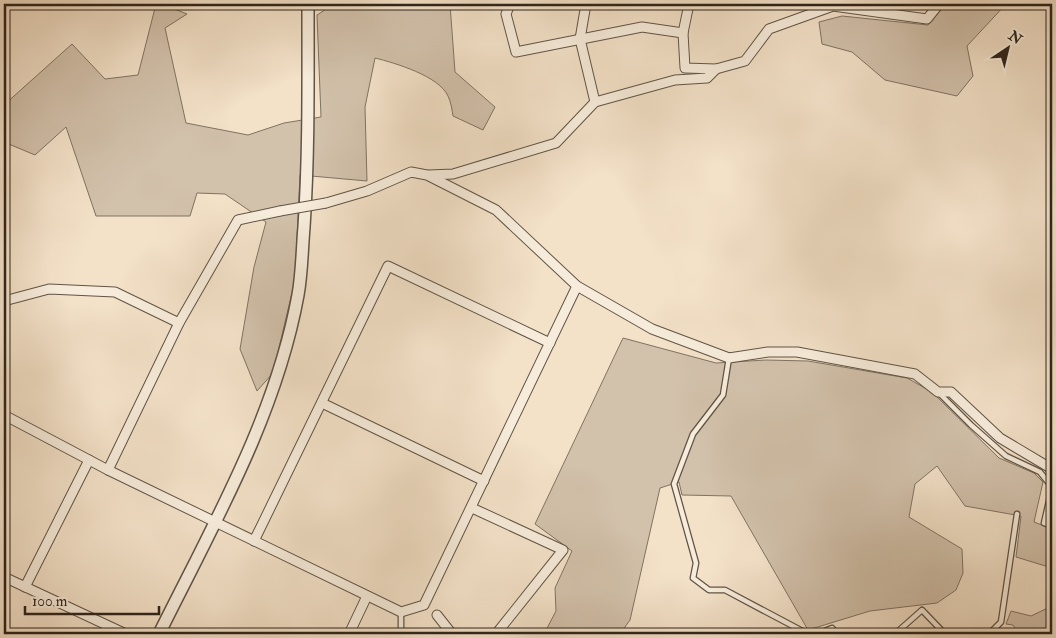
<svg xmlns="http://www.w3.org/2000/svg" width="1056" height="638" font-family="'IM FELL Double Pica',serif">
  <rect width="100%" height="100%" fill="#f3e1c8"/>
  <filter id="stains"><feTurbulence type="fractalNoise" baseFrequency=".004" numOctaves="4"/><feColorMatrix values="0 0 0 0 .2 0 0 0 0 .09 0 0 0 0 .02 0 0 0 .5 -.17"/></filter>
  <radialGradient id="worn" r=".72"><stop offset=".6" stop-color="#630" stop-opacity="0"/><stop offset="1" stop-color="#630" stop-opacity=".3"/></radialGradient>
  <!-- green -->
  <g fill="#d2c1ab" stroke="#807363">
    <path d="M156,4H162L187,14L165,28L186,123L248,135L284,123L321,117L317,15L334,4H450L455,72L495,107L483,130L453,116C452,110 451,102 448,96C439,76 395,63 375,58L365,107L367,181L300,175L295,280L273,373L257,391L240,349L254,267L266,222L225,194L197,193L190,216H96L66,127L35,155L4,142V105L72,44L105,79L138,75Z"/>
    <path d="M946,4H1006L967,46L973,76L957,96L885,80L852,52L822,44L819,22L842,16L928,25Z"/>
    <path d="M623,338L716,363L766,360L808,361L907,378L932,392L999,458L1034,473L1043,482L1034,522L1052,529V568L1016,557L1021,516L965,506L937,466L915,484L909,517L962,549L963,573L956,590L937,603L870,611L808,630L731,496L682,495L679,482L660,488L630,620L620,634H544L556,611L555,588L572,551L535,524Z"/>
    <path d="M1052,606V634H1019L1013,625L1006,624L1011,611L1031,616Z"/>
  </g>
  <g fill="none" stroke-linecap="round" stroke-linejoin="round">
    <defs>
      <g id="service">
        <path d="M729,358L723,395L693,434L674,484L696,563L693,578L709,590H725L808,634"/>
        <path d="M939,393L971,425L1006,456L1040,472L1052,487"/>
        <path d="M1052,488L1044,523L1052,526"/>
        <path d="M401,612V634"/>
        <path d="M817,634L832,628L837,634"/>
        <path d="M895,634L922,610L945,634"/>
        <path d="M989,634L1001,622L1017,514"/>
      </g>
      <g id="minor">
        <path d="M510,4L506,14L516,52L642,27L683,33"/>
        <path d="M586,4L580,39L595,102"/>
        <path d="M689,4L683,33L685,68L716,69L745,61L769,29L833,6L927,19L939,4"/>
        <path d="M429,175L453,174L556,143L595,102L675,80L707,78L716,69"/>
        <path d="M326,203L367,191L411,172L427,175L496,210L577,286L652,329L729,358L768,352H797L915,374L938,392H951L1000,438L1052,469"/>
        <path d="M4,301L49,289L115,292L179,323"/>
        <path d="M322,403L484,481"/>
        <path d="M4,415L108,470L401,612L424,605L577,286"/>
        <path d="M108,470L179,323L238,220L280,211"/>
        <path d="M472,508L563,550L496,634"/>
        <path d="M254,541L388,266L550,343"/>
        <path d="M4,577L126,634"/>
        <path d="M25,587L89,460"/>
        <path d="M437,615L452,634"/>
        <path d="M349,634L367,596"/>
      </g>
      <path id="tertiary" d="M159,634C213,525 276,416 298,295C302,273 302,250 304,227C309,153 308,78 308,4"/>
    </defs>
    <!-- service casing -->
    <use href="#service" stroke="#605446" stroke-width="7"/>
    <!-- minor casing -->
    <use href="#minor" stroke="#605446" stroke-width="11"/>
    <!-- tertiary casing -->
    <use href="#tertiary" stroke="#605446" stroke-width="14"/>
    <!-- service -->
    <use href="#service" stroke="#f7ecdb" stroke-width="4.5"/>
    <!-- minor -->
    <use href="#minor" stroke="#f7ecdb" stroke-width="9"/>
    <!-- tertiary -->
    <use href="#tertiary" stroke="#f7ecdb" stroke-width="11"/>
    <defs>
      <path id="minor-bridge" d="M280,211L326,203"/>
    </defs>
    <!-- minor-bridge casing -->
    <use href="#minor-bridge" stroke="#605446" stroke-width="11" stroke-linecap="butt"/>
    <!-- minor-bridge -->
    <use href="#minor-bridge" stroke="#f7ecdb" stroke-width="9"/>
  </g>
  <!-- margin -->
  <rect width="1056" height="638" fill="none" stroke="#f3e1c8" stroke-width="20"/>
  <rect x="5" y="5" width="1046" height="628" fill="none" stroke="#2f251b" stroke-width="2.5"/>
  <rect x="10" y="10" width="1036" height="618" fill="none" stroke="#2f251b"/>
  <!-- north arrow -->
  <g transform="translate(1008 48) rotate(35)" stroke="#f7ecdb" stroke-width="4" paint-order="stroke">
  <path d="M0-4L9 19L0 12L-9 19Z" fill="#2f251b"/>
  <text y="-8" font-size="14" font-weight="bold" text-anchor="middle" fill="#2f251b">N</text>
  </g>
  <!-- scale -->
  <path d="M25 606v8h134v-8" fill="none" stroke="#2f251b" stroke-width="2.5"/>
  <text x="32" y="606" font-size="15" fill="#2f251b" stroke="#f7ecdb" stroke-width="4" paint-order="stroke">100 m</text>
  <rect width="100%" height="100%" filter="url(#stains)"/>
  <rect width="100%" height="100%" fill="url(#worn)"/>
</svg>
